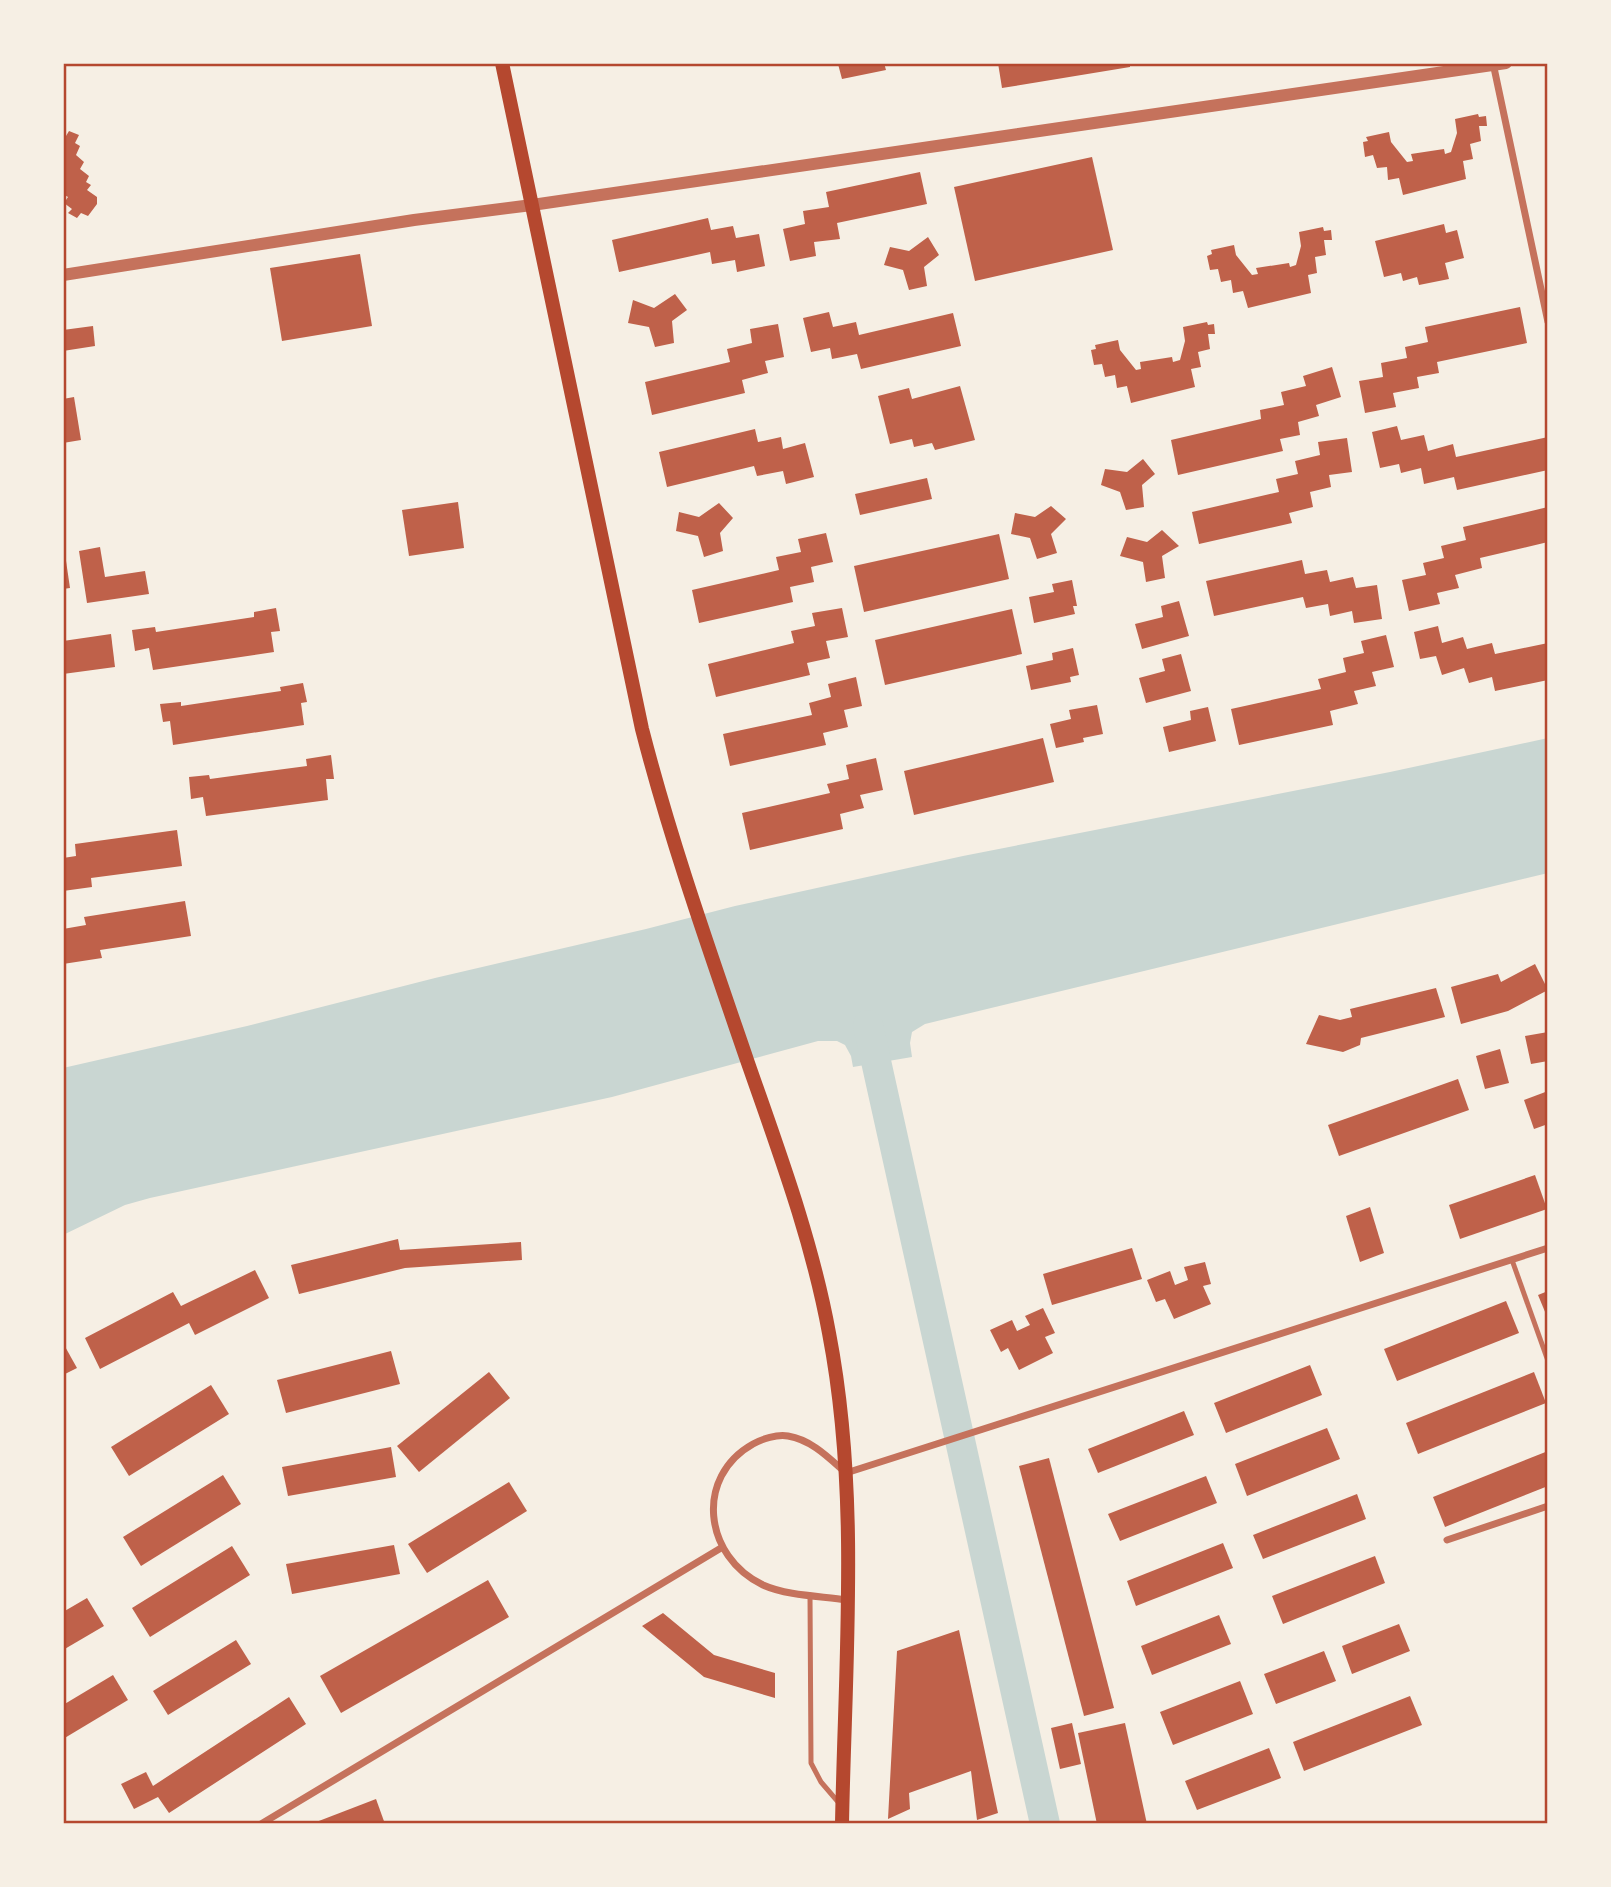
<svg xmlns="http://www.w3.org/2000/svg" width="1611" height="1887" font-family="'PT Sans',sans-serif">
  <rect width="100%" height="100%" fill="#f6efe4"/>
  <!-- water -->
  <path fill="#c9d6d2" d="M1548,738V873L925,1024L912,1032L910,1043L912,1057L853,1067L851,1056L845,1045L837,1041H818L612,1097L150,1198L125,1205L63,1235V1068L247,1026L435,978L646,929L735,906L963,856L1390,772Z"/>
  <g fill="none" stroke-linecap="round" stroke-linejoin="round">
    <!-- river -->
    <path stroke="#c9d6d2" stroke-width="30" d="M868,1025L1045,1824"/>
  </g>
  <!-- building -->
  <g fill="#bf614a">
    <path d="M829,63H884L886,70L842,79L838,64L829,66Z"/>
    <path d="M998,63H1130V67L1002,88Z"/>
    <path d="M1478,114L1479,117L1486,116L1487,126H1479L1481,141L1470,144L1473,159L1463,161L1466,179L1403,195L1399,178L1388,180L1387,167L1377,168L1373,155L1365,157L1363,142L1368,141L1366,137L1389,132L1391,142L1407,162L1413,161L1411,154L1444,149L1445,154L1451,152L1457,133L1455,119Z"/>
    <path d="M69,131L79,135L75,143L80,146L76,155L84,162L80,169L89,176L86,182L91,185L87,190L97,197V204L88,216L81,213L77,218L68,213L72,209L64,203L68,197L63,194L65,187L63,185V141Z"/>
    <path d="M1092,157L1113,250L975,281L954,187Z"/>
    <path d="M920,172L927,204L837,223L840,239L814,242L816,256L790,261L783,229L805,224L803,211L829,207L826,192Z"/>
    <path d="M708,218L711,230L733,226L736,238L759,234L765,266L737,272L735,260L712,264L710,252L619,272L612,240Z"/>
    <path d="M1444,224L1446,233L1457,230L1464,258L1445,263L1449,279L1419,285L1417,277L1403,281L1401,273L1384,277L1375,241Z"/>
    <path d="M1323,227L1324,231L1331,230L1332,240H1324L1326,255L1315,257L1317,273L1308,275L1311,293L1248,308L1243,291L1233,293L1231,280L1221,282L1218,269L1210,270L1207,256L1212,254L1211,250L1234,245L1236,255L1252,275L1258,274L1256,268L1289,263L1290,267L1296,265L1301,246L1299,232Z"/>
    <path d="M928,237L939,255L924,267L927,286L909,290L903,270L884,265L890,247L909,251Z"/>
    <path d="M360,254L372,326L282,341L270,268Z"/>
    <path d="M675,294L687,310L672,321L674,343L655,347L649,327L628,323L633,300L654,308Z"/>
    <path d="M1520,307L1527,343L1437,362L1439,373L1417,377L1419,388L1393,393L1396,407L1365,413L1359,381L1383,377L1381,363L1407,358L1405,347L1428,342L1425,327Z"/>
    <path d="M829,312L833,327L856,322L859,335L953,313L961,346L861,369L857,354L832,359L830,348L811,352L803,318Z"/>
    <path d="M1207,322L1208,325L1214,324L1215,334H1208L1210,349L1198,352L1201,367L1191,369L1195,387L1131,403L1127,386L1117,388L1115,375L1105,377L1102,364L1094,365L1091,350L1096,349L1095,345L1118,340L1120,350L1136,370L1141,369L1140,362L1172,357L1173,362L1180,360L1185,341L1183,327Z"/>
    <path d="M778,324L784,357L765,361L768,373L742,380L745,393L652,415L645,382L730,362L727,349L752,343L750,329Z"/>
    <path d="M93,326L95,346L63,351V330Z"/>
    <path d="M1332,367L1341,397L1316,405L1319,416L1298,422L1300,435L1280,439L1283,451L1178,475L1171,440L1261,419L1260,410L1284,405L1281,392L1306,386L1303,376Z"/>
    <path d="M960,386L975,440L935,450L932,443L914,447L912,439L890,444L878,396L909,388L912,399Z"/>
    <path d="M74,397L81,440L63,443V399Z"/>
    <path d="M1397,426L1401,440L1424,435L1428,451L1453,444L1456,457L1548,437V470L1457,490L1454,477L1424,484L1421,468L1401,473L1399,464L1380,468L1372,432Z"/>
    <path d="M755,429L758,442L781,437L783,449L805,443L814,477L786,484L783,471L757,476L754,466L667,487L659,452Z"/>
    <path d="M1347,438L1352,472L1329,475L1331,487L1310,492L1313,507L1289,513L1292,523L1199,544L1192,512L1279,492L1276,479L1298,474L1295,461L1320,455L1318,442Z"/>
    <path d="M1143,459L1155,474L1142,485L1144,507L1126,510L1120,492L1101,485L1105,469L1127,472Z"/>
    <path d="M927,478L932,499L860,515L855,494Z"/>
    <path d="M458,502L464,548L409,556L402,510Z"/>
    <path d="M719,503L733,518L720,533L723,551L704,557L698,536L676,531L679,512L699,517Z"/>
    <path d="M1051,506L1066,519L1051,534L1057,553L1037,559L1030,538L1011,534L1015,513L1035,517Z"/>
    <path d="M1548,507V542L1480,558L1482,568L1455,575L1459,588L1437,593L1440,604L1409,611L1402,580L1426,575L1423,563L1444,558L1441,546L1466,540L1463,527Z"/>
    <path d="M1162,530L1179,546L1162,556L1165,578L1146,582L1143,562L1120,556L1127,537L1147,542Z"/>
    <path d="M826,533L833,562L811,567L814,582L790,587L793,602L699,623L692,590L779,570L776,557L801,552L798,539Z"/>
    <path d="M999,534L1009,579L864,612L854,566Z"/>
    <path d="M100,547L105,577L145,571L149,594L87,603L79,551Z"/>
    <path d="M63,554H65L70,588L63,589Z"/>
    <path d="M1302,560L1305,574L1327,570L1330,582L1353,577L1356,588L1377,585L1382,619L1354,623L1352,611L1330,616L1328,604L1306,608L1303,597L1214,616L1206,581Z"/>
    <path d="M1072,580L1077,606H1073L1075,614L1034,623L1029,597L1054,592L1052,584Z"/>
    <path d="M1179,601L1189,636L1142,649L1135,624L1163,617L1161,606Z"/>
    <path d="M276,608L280,631L271,632L274,652L153,670L149,648L135,651L132,630L155,627L156,632L254,617V612Z"/>
    <path d="M842,608L848,637L826,641L830,658L807,663L810,675L716,697L708,664L794,643L791,631L815,626L812,613Z"/>
    <path d="M1012,609L1022,654L885,685L875,640Z"/>
    <path d="M1438,626L1442,643L1463,637L1467,649L1492,643L1495,654L1548,643V680L1495,691L1492,677L1469,683L1464,668L1442,675L1436,656L1420,659L1414,632Z"/>
    <path d="M111,634L115,667L63,674V641Z"/>
    <path d="M1386,635L1394,667L1372,672L1376,686L1354,691L1358,704L1330,711L1333,725L1239,745L1231,709L1321,689L1318,679L1346,672L1343,658L1364,653L1361,641Z"/>
    <path d="M1073,648L1079,675L1070,677L1071,682L1031,690L1026,666L1053,660L1052,653Z"/>
    <path d="M1181,654L1191,691L1146,703L1139,678L1165,671L1162,659Z"/>
    <path d="M856,677L862,706L844,710L848,727L823,733L826,745L730,766L723,734L812,715L809,703L831,697L828,684Z"/>
    <path d="M303,683L307,702L301,703L304,725L173,745L170,721L163,722L160,704L181,702V706L281,691L280,687Z"/>
    <path d="M1097,705L1103,734L1083,738L1084,742L1056,748L1050,724L1071,719L1069,710Z"/>
    <path d="M1208,707L1216,741L1169,752L1163,727L1191,720L1190,711Z"/>
    <path d="M1043,738L1054,782L914,815L904,771Z"/>
    <path d="M331,755L334,779H326L328,800L206,816L203,797L191,799L189,777L209,775L210,779L307,766L306,759Z"/>
    <path d="M876,758L883,790L860,795L864,808L840,814L843,829L750,850L742,813L830,793L827,784L849,779L846,765Z"/>
    <path d="M177,830L182,866L91,878L92,887L63,891V858L76,856L75,844Z"/>
    <path d="M185,901L191,936L100,950L102,958L63,964V929L86,925L84,917Z"/>
    <path d="M1535,964L1548,990L1508,1011L1461,1024L1451,987L1498,974L1501,982Z"/>
    <path d="M1436,988L1445,1017L1361,1038L1360,1045L1343,1052L1306,1044L1319,1015L1340,1020L1352,1017L1350,1009Z"/>
    <path d="M1548,1032V1061L1531,1064L1525,1036Z"/>
    <path d="M1500,1049L1509,1083L1485,1089L1476,1056Z"/>
    <path d="M1458,1079L1469,1110L1339,1156L1328,1125Z"/>
    <path d="M1548,1091V1124L1534,1129L1524,1100Z"/>
    <path d="M1535,1175L1547,1209L1460,1239L1449,1205Z"/>
    <path d="M1370,1207L1384,1253L1360,1262L1346,1216Z"/>
    <path d="M398,1239L400,1250L521,1242L522,1260L405,1268L299,1294L291,1265Z"/>
    <path d="M1132,1248L1142,1279L1052,1305L1043,1274Z"/>
    <path d="M1205,1262L1211,1284L1203,1286L1211,1304L1174,1319L1165,1299L1156,1302L1147,1280L1170,1271L1175,1285L1188,1280L1184,1267Z"/>
    <path d="M255,1270L269,1298L195,1335L189,1323L100,1369L85,1338L173,1292L181,1306Z"/>
    <path d="M1548,1291V1319L1538,1295Z"/>
    <path d="M1506,1301L1519,1333L1397,1381L1384,1349Z"/>
    <path d="M1043,1308L1055,1333L1045,1337L1053,1353L1019,1370L1008,1348L1001,1352L990,1330L1012,1320L1017,1331L1030,1325L1025,1316Z"/>
    <path d="M63,1343L77,1368L63,1375Z"/>
    <path d="M391,1351L400,1384L286,1413L277,1380Z"/>
    <path d="M1310,1365L1322,1395L1226,1433L1214,1403Z"/>
    <path d="M489,1372L510,1398L419,1472L397,1446Z"/>
    <path d="M1534,1372L1546,1403L1418,1454L1406,1423Z"/>
    <path d="M211,1385L229,1414L129,1476L111,1447Z"/>
    <path d="M1184,1411L1194,1435L1098,1473L1088,1449Z"/>
    <path d="M1327,1428L1340,1459L1247,1496L1235,1464Z"/>
    <path d="M391,1447L396,1477L288,1496L282,1467Z"/>
    <path d="M1548,1451V1486L1445,1527L1433,1497Z"/>
    <path d="M1049,1458L1114,1708L1084,1716L1019,1466Z"/>
    <path d="M223,1475L241,1504L141,1566L123,1537Z"/>
    <path d="M1206,1476L1217,1503L1120,1541L1108,1514Z"/>
    <path d="M509,1482L527,1511L427,1573L408,1544Z"/>
    <path d="M1357,1494L1366,1519L1263,1559L1253,1535Z"/>
    <path d="M1223,1543L1233,1568L1136,1606L1127,1581Z"/>
    <path d="M394,1545L400,1574L292,1594L286,1564Z"/>
    <path d="M232,1546L250,1575L150,1637L132,1608Z"/>
    <path d="M1375,1556L1385,1583L1283,1624L1272,1596Z"/>
    <path d="M488,1580L509,1617L341,1713L320,1676Z"/>
    <path d="M87,1598L104,1626L63,1650V1612Z"/>
    <path d="M663,1613L714,1655L775,1673V1698L704,1677L642,1626Z"/>
    <path d="M1219,1615L1231,1644L1152,1675L1141,1646Z"/>
    <path d="M1399,1624L1410,1651L1352,1674L1342,1646Z"/>
    <path d="M959,1630L998,1813L977,1820L971,1771L909,1793L910,1809L888,1819L897,1651Z"/>
    <path d="M236,1640L251,1664L168,1715L153,1691Z"/>
    <path d="M1324,1651L1336,1681L1276,1704L1264,1674Z"/>
    <path d="M113,1675L128,1700L63,1739V1705Z"/>
    <path d="M1240,1681L1253,1714L1173,1745L1160,1712Z"/>
    <path d="M1410,1696L1422,1725L1304,1771L1293,1742Z"/>
    <path d="M289,1697L306,1724L169,1813L158,1797L134,1809L121,1784L146,1772L153,1786Z"/>
    <path d="M1072,1723L1081,1764L1060,1769L1051,1728Z"/>
    <path d="M1125,1723L1147,1824H1097L1078,1733Z"/>
    <path d="M1269,1748L1281,1778L1197,1810L1185,1781Z"/>
    <path d="M376,1799L385,1824H311Z"/>
  </g>
  <g fill="none" stroke-linecap="round" stroke-linejoin="round">
    <!-- service -->
    <g stroke="#c5725c" stroke-width="5">
      <path d="M1512,1260L1548,1361"/>
      <path d="M810,1595L811,1763L821,1782L839,1803"/>
    </g>
    <!-- minor -->
    <g stroke="#c5725c" stroke-width="7">
      <path d="M1493,63L1548,322"/>
      <path d="M1447,1540L1548,1506"/>
      <path d="M847,1600C820,1596 788,1596 763,1585C704,1557 694,1477 753,1444C762,1439 777,1434 788,1436C812,1440 829,1458 846,1473L1548,1248"/>
      <path d="M261,1824L721,1548"/>
    </g>
    <!-- tertiary -->
    <path stroke="#c5725c" stroke-width="12" d="M63,275L414,220L532,205L1506,63"/>
    <!-- secondary -->
    <path stroke="#b5482f" stroke-width="14" d="M502,63L642,729C671,842 710,952 748,1063C779,1152 812,1240 829,1333C860,1494 845,1661 842,1824"/>
  </g>
  <!-- border -->
  <rect width="1611" height="1887" fill="none" stroke="#f6efe4" stroke-width="130"/>
  <rect x="65" y="65" width="1481" height="1757" fill="none" stroke="#b5482f" stroke-width="2.5"/>
</svg>
